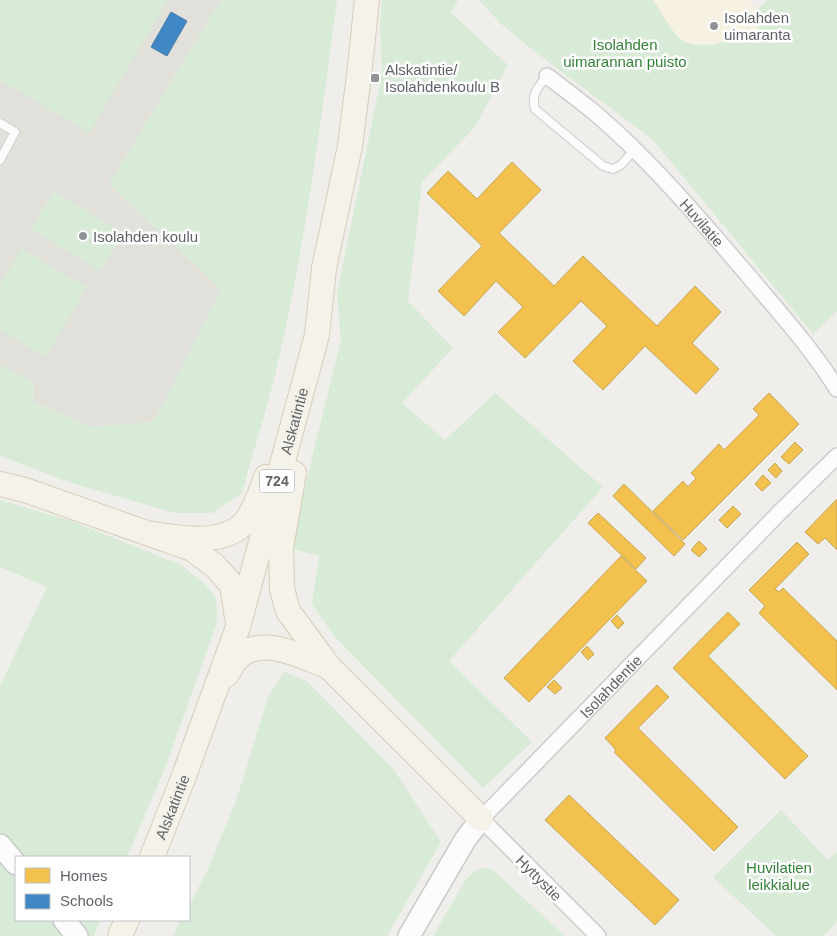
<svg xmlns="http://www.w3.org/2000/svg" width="837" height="936" font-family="Helvetica,sans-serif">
  <rect width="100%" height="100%" fill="#efeeea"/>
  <!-- education -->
  <path fill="#e2e0da" d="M0,0H221L109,184L221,289L158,414L151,422L92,427L33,402L34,382L0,365Z"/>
  <!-- green -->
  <g fill="#d8ebd6">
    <path d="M0,0H168L89,133L0,80Z"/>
    <path d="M221,0H337C321,120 306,240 279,358C269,404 254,448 242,493L212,513H174L72,483L0,456V365L34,382L33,402L92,427L151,422L158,414L221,289L109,184Z"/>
    <path d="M382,0H458L451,13L508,65L475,127L422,182L408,301L453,348L402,403L445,440L495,393L603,487L449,661L532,742L483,788L334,636L312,604L319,556L290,548L341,340L337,293L382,74L380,27Z"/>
    <path d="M479,0H653L680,39L711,45L758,33V9L767,0H837V311L813,334L652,139L538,54L501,24Z"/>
    <path d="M54,191L123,233L100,271L31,229Z"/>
    <path d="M21,249L87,287L46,357L0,330V285Z"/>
    <path d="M0,500L71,521L181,565L203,582L216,598L217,623L165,768L127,857H16V920H101L93,936H0V686L47,587L0,567Z"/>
    <path d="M284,672L307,681L394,770L441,842L387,936H173L181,920H189V906L208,869L237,798L268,697Z"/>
    <path d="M781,810L828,860L837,852V922L823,936H776L713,877Z"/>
    <path d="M482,868L492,869L565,936H433L465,881L472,873Z"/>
  </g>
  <!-- sand -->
  <path fill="#f6f1e1" d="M653,0H748L758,9V33C739,38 695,53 679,38C670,29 661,11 653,0Z"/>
  <!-- homes -->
  <g fill="#f2c14e" stroke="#c6a556">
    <path d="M512,162L541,190L499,233L554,286L583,256L657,326L695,286L721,312L692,343L719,369L696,394L645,346L603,390L573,361L607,326L581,301L525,358L498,332L523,307L496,281L464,316L438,291L482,246L427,193L448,171L477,199Z"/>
    <path d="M769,393L799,424L683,540L653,511L683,481L688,487L696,478L691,473L719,444L724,450L759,415L753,409Z"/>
    <path d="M795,442L803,450L789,464L781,457Z"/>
    <path d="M775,463L782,471L776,478L768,470Z"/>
    <path d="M763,475L771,483L762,491L755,484Z"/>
    <path d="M624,484L685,544L674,556L613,496Z"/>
    <path d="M837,499V550L825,538L818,544L805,532Z"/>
    <path d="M733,506L741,514L727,528L719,520Z"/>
    <path d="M598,513L646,558L636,569L588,523Z"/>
    <path d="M699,541L707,549L699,557L691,550Z"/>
    <path d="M797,542L809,554L775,589L779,592L783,588L837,641V690L759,613L765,606L749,590Z"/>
    <path d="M621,556L647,581L529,702L504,678Z"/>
    <path d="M728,612L740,624L708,656L808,756L785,779L673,668Z"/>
    <path d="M617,615L624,623L618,629L611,621Z"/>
    <path d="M587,646L594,654L588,660L581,652Z"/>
    <path d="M554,680L562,688L555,694L547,687Z"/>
    <path d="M657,685L669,697L638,728L738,827L714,851L614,752L616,750L605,738Z"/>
    <path d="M569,795L679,900L655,925L545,820Z"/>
  </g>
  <!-- schools -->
  <path fill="#3f88c5" stroke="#497da9" d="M171,12L187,21L167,56L151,47Z"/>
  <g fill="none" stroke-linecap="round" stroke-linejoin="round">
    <defs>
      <g id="lane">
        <path d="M547,76C538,87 531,94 535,109L603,166L613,169L621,165L634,150"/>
        <path d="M0,123L15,132L0,160"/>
      </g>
      <g id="street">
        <path id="s1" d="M547,76C563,88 579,100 595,113C650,160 698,217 746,273C777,310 811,347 837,389"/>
        <path id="s2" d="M598,936L481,819L779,513L837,456"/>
      </g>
      <g id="secondary">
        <path d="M0,845L16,864"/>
        <path d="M64,920L77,936"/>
        <path d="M409,936L465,840L481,819"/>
      </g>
      <g id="primary">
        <path d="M294,473L281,548L282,589L288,611L329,667L481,819"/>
        <path d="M0,484L25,490L192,549L215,566L232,585L237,618"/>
        <path d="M153,534C180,538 211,544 236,530C250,522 261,492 266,477"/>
        <path d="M226,675C230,669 234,661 240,656C263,635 305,658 329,667"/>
        <path id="s3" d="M152,857L184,776L238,627L317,335L324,268L350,146L359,75L367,0"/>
        <path d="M120,936L127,920"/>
      </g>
    </defs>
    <!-- lane casing -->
    <use href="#lane" stroke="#cbcccc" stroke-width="10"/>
    <!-- street casing -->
    <use href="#street" stroke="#cbcccc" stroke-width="18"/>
    <!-- secondary casing -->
    <use href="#secondary" stroke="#cacacb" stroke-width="24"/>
    <!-- primary casing -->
    <use href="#primary" stroke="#d7ceb8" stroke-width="26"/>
    <!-- lane -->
    <use href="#lane" stroke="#fdfcfc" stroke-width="8"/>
    <!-- street -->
    <use href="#street" stroke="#fdfcfc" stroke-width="15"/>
    <!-- secondary -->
    <use href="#secondary" stroke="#fdfcfc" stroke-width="21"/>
    <!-- primary -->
    <use href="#primary" stroke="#f4f2e9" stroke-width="24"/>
  </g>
  <!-- markers -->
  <g fill="#919496" stroke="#fff" stroke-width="2">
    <circle cx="714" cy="26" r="5"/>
    <rect x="370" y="73" width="10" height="10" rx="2.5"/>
    <circle cx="83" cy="236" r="5"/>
  </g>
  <g text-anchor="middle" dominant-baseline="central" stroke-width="5" stroke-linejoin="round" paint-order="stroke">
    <!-- shield labels -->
    <rect fill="#fff" stroke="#8f9295" stroke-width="1" x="259.5" y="469.5" width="35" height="23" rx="4"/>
    <g font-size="14" font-weight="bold" fill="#5f6368">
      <text x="277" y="481">724</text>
    </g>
    <!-- poi labels -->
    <g font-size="15" fill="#5f6368" stroke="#fff" text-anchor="start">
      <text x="724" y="17">Isolahden<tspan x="724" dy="17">uimaranta</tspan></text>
      <text x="385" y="69">Alskatintie/<tspan x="385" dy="17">Isolahdenkoulu B</tspan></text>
      <text x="93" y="236">Isolahden koulu</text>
    </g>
    <!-- park labels -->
    <g font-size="15" fill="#348238" stroke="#fff">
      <text x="625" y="44">Isolahden<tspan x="625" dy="17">uimarannan puisto</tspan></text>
      <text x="779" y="867">Huvilatien<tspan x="779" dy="17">leikkialue</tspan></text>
    </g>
    <!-- street labels -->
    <g font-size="15" fill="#5f6368" stroke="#fff">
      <text stroke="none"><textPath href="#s1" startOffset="214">Huvilatie</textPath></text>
      <text stroke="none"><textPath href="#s3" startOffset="459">Alskatintie</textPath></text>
      <text stroke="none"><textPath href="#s2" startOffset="351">Isolahdentie</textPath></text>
      <text stroke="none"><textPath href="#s3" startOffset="54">Alskatintie</textPath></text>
      <text transform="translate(539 878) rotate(45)">Hyttystie</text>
    </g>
  </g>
  <!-- legend -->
  <rect x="15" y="856" width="175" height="65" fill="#ffffff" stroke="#bfc1c3"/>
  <rect x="25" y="868" width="25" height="15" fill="#f2c14e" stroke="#bfc1c3"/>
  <text x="60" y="881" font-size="15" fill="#5f6368">Homes</text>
  <rect x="25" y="894" width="25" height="15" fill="#3f88c5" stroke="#bfc1c3"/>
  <text x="60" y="906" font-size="15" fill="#5f6368">Schools</text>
</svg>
